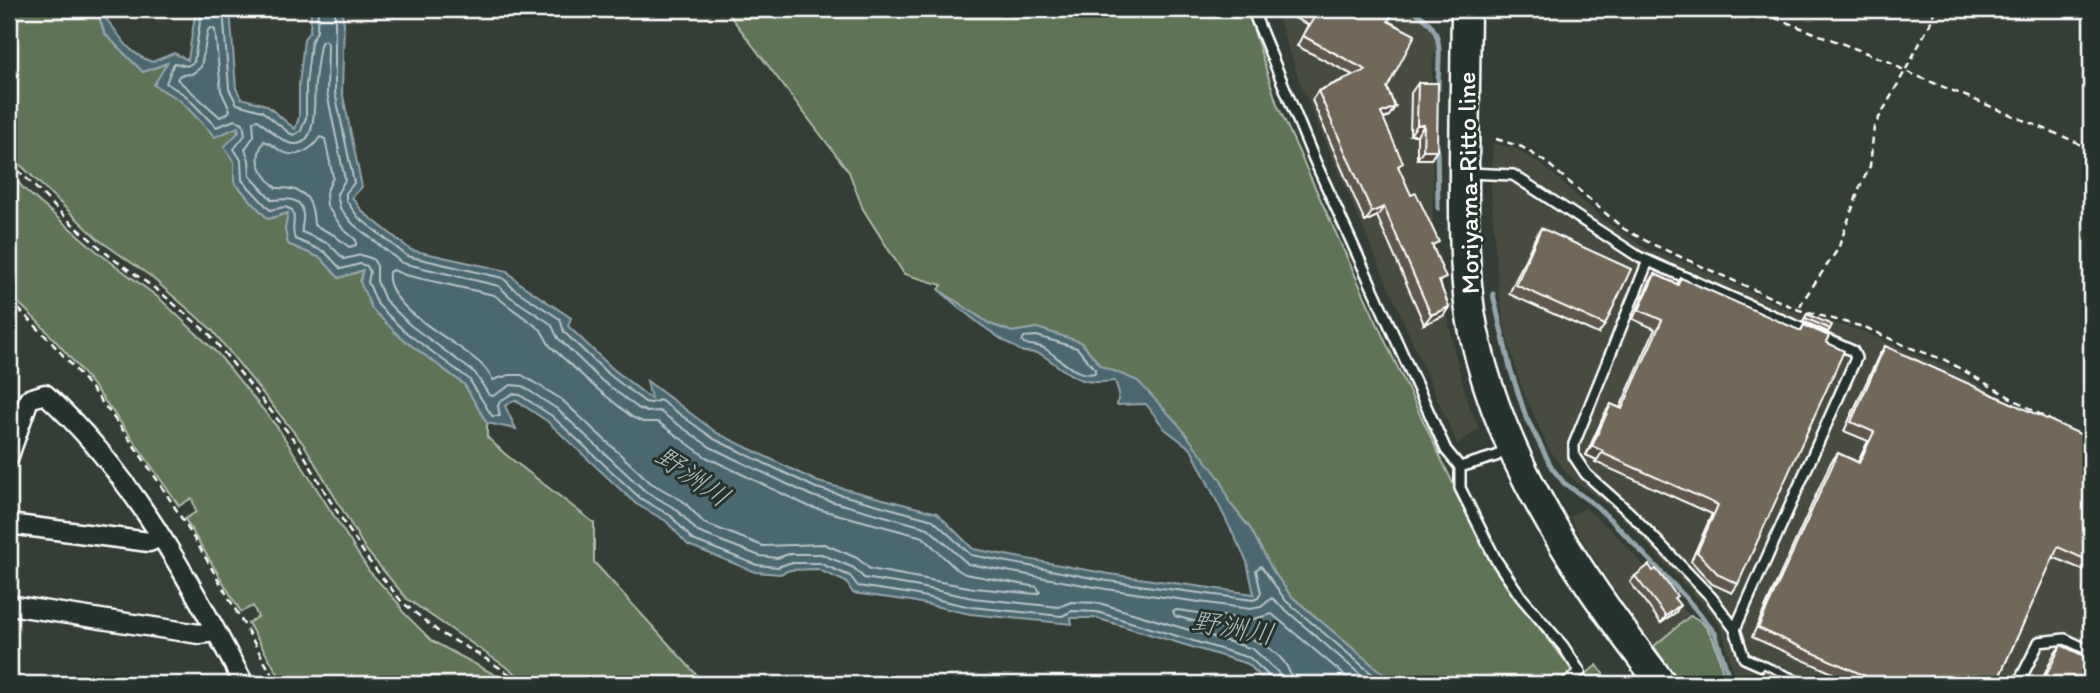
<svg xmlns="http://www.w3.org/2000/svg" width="2100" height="693" font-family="Itim,'Klee One',sans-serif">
  <rect width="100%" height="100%" fill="#353e36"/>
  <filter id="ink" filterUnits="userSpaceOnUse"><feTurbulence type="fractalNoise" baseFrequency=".0143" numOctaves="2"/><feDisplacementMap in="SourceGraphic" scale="14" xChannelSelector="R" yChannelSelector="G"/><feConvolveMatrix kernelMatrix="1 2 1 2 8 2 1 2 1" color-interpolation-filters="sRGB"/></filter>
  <g filter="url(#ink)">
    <!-- built -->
    <g fill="#474b41">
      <path d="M1275,9H1403L1426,21L1433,34L1437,49L1433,56L1432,80L1433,225L1436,248L1440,253L1444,296L1454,350L1468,403L1479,429L1457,444L1302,88Z"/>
      <path d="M1493,143L1517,149L1545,167L1604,220L1647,249L1689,264L1801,315L1860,330L1921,357L1948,365L2030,416L2091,449V684H1736L1722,629L1710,612L1627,523L1610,507L1576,482L1560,465L1548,448L1521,385L1506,334L1498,286L1491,191Z"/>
      <path d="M1585,508L1612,531L1690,616L1654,646L1604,576L1569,517Z"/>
    </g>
    <!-- green -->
    <g fill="#5e7356" stroke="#aeb9aa" stroke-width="2">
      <path d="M9,9H96L105,34L143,72L168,63L154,85L181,101L215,136L238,126L234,182L268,219L288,213L285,229L288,244L321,258L339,278L364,270L400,337L464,384L487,423V437L505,454L594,523V562L705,684H531L407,599L366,550L305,446L212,330L149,275L99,240L9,154Z"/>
      <path d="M725,9H1247L1277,104L1386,343L1489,559L1512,594L1580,679L1597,665L1610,684H1395L1291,596L1273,571L1250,528L1229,502L1221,480L1138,381L1101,366L1081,342L1037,328L1012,332L990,324L939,290L942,285L904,274L863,209L849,172Z"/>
      <path d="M9,172L24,189L100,254L159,298L218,354L278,428L369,571L399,604L402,611L432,641L512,684H284L248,623L258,617L253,606L241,612L185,519L196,512L192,498L179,506C127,431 77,355 9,294Z"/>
      <path d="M1690,616C1716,623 1719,662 1726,684H1679L1654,646Z"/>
    </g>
    <!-- water -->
    <path fill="#4b6871" stroke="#93a4aa" stroke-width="2" d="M96,9H101V14C121,32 122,51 152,62L174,53L188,60L196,9H230L236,88L241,98L266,105L295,129L299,117V85L304,39L310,31L311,9H341L344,23L342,91L362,187L352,197L363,212L411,250L507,271L519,283L571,318L568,326L612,368L651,399L647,381L717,433L818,482L937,513L973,549L1109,574L1254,594L1247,562L1191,449L1165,429L1146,404L1117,405L1119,393L1115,381C1076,386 1071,374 1042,355C1035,351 1028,354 1021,351C991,334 965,314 939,290L990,324L1012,332L1037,328L1081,342L1101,366L1138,381L1178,424L1221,480L1229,502L1250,528L1273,571L1291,596L1395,684H1268L1248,664L1096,618H1071L1072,624L970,614L911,601L853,593L846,582L817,569L790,570L780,574L755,572L688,545L666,521L636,504L547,421L515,400L505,406L516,429L487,423L464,384L400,337L372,309L360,282L363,270L339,278L321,258L288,244L285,229L288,213L268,219L234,182V162L224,147L239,132L238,127L215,137L181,101L154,85L167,63L143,72L105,34Z"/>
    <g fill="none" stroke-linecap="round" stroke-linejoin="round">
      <!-- shore -->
      <g stroke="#b7c3c6" stroke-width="2">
        <path d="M202,9L194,62L187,66L174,63L166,83L185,95L216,127L235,120L243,123L245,135L234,149L241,160L242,180L270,210L285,207L292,210C297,219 290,229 295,239L325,252L341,269L360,264L367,266L370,272L368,282L378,305L404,331L469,379L492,416H500L498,406L500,401L512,394L520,395L552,416L640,498L671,516L693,540L757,565L778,567L789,563H819L850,576L858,586L912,594L971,607L1062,616L1072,611L1097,612L1250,658L1270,677L1272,684"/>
        <path d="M223,9L229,89L237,104L262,111L289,133L294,135L301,131L306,118V85L311,42L317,31L318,9"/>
        <path d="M335,9V92L354,183L346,193V200L358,217L407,256L503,278L514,289L560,319L564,332L607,373L645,402L651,403L660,400L714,439L816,488L933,520L971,555L1108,581L1253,600L1258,598L1261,593L1256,570L1261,566L1286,601L1384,684"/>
        <path d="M211,28L215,30L221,91L230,110L228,113L220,117L177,79L180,75L192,74L201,67L208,30Z"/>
        <path d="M320,137L325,139L333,177L326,193L327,206L343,229L356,240V245L349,247L334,235L314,225C313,198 305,187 276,188C261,173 252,160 264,141C270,143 274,146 279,150C295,160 311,151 320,137Z"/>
        <path d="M393,270L405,275L494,295L541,330L550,346L595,387L632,417L643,422H658L706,457L810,507L923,537L955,568L965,574L1037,587L1040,592L1036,594L974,588L870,569L857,558L824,544L763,546L704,523L683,501L651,483L561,399L522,375H509L493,380C490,375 487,370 483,366C461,342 384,310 389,272Z"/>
        <path d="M1037,336L1077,348L1095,369V373C1075,378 1060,358 1044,348C1036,344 1029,347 1022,342L1024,337Z"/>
        <path d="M1281,684L1278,672L1253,649L1099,603L1071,602L1059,607L973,598L914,586L864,578L854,568L821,554H789L777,558L760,556L698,532L676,509L645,491L557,409L522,386L511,385L493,396L489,395L475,373L410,325L385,300L377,281V266L373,259L361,255L344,259L329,244L302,232C301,226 304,222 303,215C303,196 285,199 272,200L250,176L249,160L245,149L254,136L253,121L258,120C267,127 278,139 289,143C320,152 313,98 315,83C316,70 318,57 320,45L322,41H326L328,44L327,93L345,180L337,194L340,208L353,224L402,263L499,286L509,296L551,324L558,338L601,380L638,408L647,412L659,411L710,447L812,496L928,528L968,564L1106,589L1250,609L1261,607L1272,598L1371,684"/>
        <path d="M1292,684C1290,637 1210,627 1175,616L1173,611L1177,610L1250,620L1272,614L1355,684"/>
      </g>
      <!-- stream -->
      <g stroke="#93a4aa" stroke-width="5">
        <path d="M1409,9C1448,28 1438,51 1438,89"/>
        <path d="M1437,144L1438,208"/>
        <path d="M1493,294L1510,368L1526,417L1552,468L1564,483L1595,505L1616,525L1687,599L1715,633L1731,684"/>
      </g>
      <defs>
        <g id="lane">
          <path d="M1252,9L1314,159L1446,450L1460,467L1496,456L1509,447"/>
          <path d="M1469,173L1513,175L1639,257L1853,351L1856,358L1735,629L1744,658L1803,684"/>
          <path d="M1648,261L1574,444V456L1586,474L1630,513L1711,597L1735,629"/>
          <path d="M1460,467V488L1496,560L1521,597L1563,646L1580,672L1565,684"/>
          <path d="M2018,684L2039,642L2065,639L2091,651"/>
        </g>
        <g id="street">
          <path d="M9,456L29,399L45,394C132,472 190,582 244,684"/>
          <path d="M9,524L149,542L160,537"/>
          <path d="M9,605L199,634L216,632"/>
        </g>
        <path id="primary" d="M1466,9C1465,60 1465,111 1464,162C1464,212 1463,262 1470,311C1492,449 1578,576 1662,684"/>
      </defs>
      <!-- lane casing -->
      <use href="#lane" stroke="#fff" stroke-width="14"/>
      <!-- street casing -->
      <use href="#street" stroke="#fff" stroke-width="23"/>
      <!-- primary casing -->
      <use href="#primary" stroke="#fff" stroke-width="33"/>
      <!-- path -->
      <g stroke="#fff" stroke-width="2.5" stroke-dasharray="7 5" stroke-linecap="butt">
        <path d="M1752,9L1890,62L1905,71L1874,127L1870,166L1860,187L1838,249L1802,302L1799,310"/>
        <path d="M1935,9L1930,24L1905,71L2074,141L2091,151"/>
        <path d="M1496,139L1522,147L1547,163L1624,229L1652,244L1799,310L1867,328L1908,347L1945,360L2055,423"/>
        <path d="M9,161L68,220L112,258L160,292L209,334L299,446L329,499L369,561L402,602L440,633L475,652L525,684"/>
        <path d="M9,300C124,406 202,549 277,684"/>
      </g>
      <!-- lane -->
      <use href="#lane" stroke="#26332d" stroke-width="9"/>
      <!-- street -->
      <use href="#street" stroke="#26332d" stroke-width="18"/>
      <!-- primary -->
      <use href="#primary" stroke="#26332d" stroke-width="28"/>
    </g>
    <!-- wall -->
    <g fill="#61594d" stroke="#fff" stroke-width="2">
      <path d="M1298,9H1395L1388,21L1387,88L1395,107L1389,116L1383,119L1399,169L1434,249L1441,286L1449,307L1443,316L1424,324L1377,216L1365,222L1312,100L1318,91L1353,75L1297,46L1308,25L1293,17Z"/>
      <path d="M1418,83L1437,150L1431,159H1417V135H1410L1411,93Z"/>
      <path d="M1541,228L1605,325L1598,334L1509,294L1535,238Z"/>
      <path d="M1655,274L1677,284L1681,278L1800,331L1804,325L1738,584L1732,593L1712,584L1691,561L1712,514L1595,462L1597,460L1586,455L1605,413L1611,404L1620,408L1655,329L1633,319L1649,283Z"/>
      <path d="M1807,314L1830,329L1828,332L1803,321Z"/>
      <path d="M1885,346L2089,561L2083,570L2053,557L1996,684H1857L1752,637L1831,462L1838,453L1858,462L1868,441L1844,431L1879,355Z"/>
      <path d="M1635,576L1675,599L1676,612L1661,623L1630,582Z"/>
      <path d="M2061,645L2091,684H2040L2053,656Z"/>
      <path d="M1764,669L1773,684H1755L1757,678Z"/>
    </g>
    <!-- shaded-wall -->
    <g fill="#4f493f" stroke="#fff" stroke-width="2">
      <path d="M1395,107L1389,116L1374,122L1381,113Z"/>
      <path d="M1417,125H1424L1417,135H1410Z"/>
      <path d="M1423,150H1437L1431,159H1417Z"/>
      <path d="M1384,207L1377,216L1365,222L1372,212Z"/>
      <path d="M1449,307L1443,316L1424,324L1431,315Z"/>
      <path d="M1592,446L1603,451L1597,460L1586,455Z"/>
      <path d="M1680,605L1676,612L1661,623L1666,616Z"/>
    </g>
    <!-- building -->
    <g fill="#71685a" stroke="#fff" stroke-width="2">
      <path d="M1302,9H1395L1388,21L1415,35L1387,88L1395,107L1381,113L1403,163L1398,166L1411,195L1416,193L1439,242L1432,245L1446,278L1439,281L1449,307L1431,315L1384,207L1372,212L1318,91L1366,70L1303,36L1315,16Z"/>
      <path d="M1418,83H1438L1437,150H1423L1424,125H1417Z"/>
      <path d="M1541,228L1631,269L1605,325L1516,285Z"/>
      <path d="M1655,274L1678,285L1681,278L1801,331L1804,325L1829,336L1826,342L1844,351L1738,584L1719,575L1697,552L1718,505L1602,453L1603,451L1592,446L1611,404L1622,409L1662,320L1639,310Z"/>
      <path d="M1807,314L1832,325L1830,329L1805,318Z"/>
      <path d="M1885,346L2091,439V557L2089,561L2058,547L1996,684H1883L1758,628L1838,453L1859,463L1874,432L1851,422Z"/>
      <path d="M1649,565L1653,571L1656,569L1677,596L1674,598L1680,605L1666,616L1635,576Z"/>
      <path d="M2061,645L2091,659V684H2042Z"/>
      <path d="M1764,669L1777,675L1773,684H1757Z"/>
    </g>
  </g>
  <g text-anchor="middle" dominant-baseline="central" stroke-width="6" stroke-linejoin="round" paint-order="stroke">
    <!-- street labels -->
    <g font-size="26" fill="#fff" stroke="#26332d">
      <text transform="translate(1468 183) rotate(-91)">Moriyama-Ritto line</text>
    </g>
    <!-- water labels -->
    <g font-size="28" font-style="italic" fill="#aebbbf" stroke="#26332d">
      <text transform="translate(693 476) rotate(35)">野洲川</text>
      <text transform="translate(1233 627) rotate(10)">野洲川</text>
    </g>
  </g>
  <!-- margin -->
  <rect width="2100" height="693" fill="none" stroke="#26332d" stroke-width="35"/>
  <rect x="18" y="18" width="2065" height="658" fill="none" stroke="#fff" stroke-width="2.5" filter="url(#ink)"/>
</svg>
